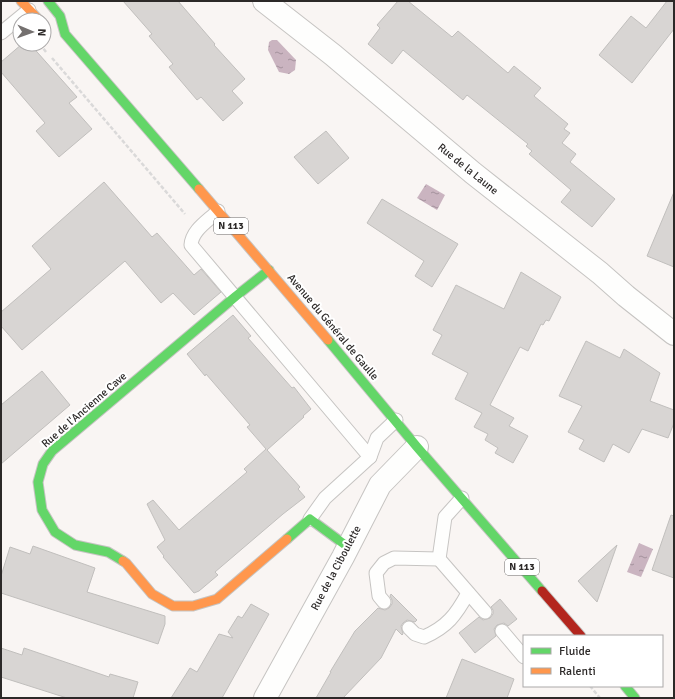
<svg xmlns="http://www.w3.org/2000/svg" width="675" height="699" font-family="Signika,sans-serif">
  <defs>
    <pattern id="water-ripples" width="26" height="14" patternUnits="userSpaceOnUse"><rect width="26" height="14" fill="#cab4c0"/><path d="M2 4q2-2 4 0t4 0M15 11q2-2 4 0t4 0" fill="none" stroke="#a4929c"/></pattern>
  </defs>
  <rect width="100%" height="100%" fill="#f9f5f3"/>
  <!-- water -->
  <g fill="url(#water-ripples)">
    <path d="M272,40H277L296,60L295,70L289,74L279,72L268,50L269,42Z"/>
    <path d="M426,184L445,195L437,210L417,198Z"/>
    <path d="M639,543L653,549L641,577L627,572Z"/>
  </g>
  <!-- building -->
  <g fill="#d8d5d3" stroke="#c1bfbd">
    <path d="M123,1H178L215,44L214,45L245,79L232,91L243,103L223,121L201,97L197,100L169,67L173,64L149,36L152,34Z"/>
    <path d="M398,1H408L452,37L458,31L508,73L514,66L541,88L534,96L568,124L564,129L570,133L562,143L576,154L570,162L615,199L592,227L561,202L571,190L529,154L532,151L526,146L528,144L467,95L463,100L403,50L392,64L368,44L380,28L377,25Z"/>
    <path d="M667,1H674V29L632,83L599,55L631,16L646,28Z"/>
    <path d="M22,44H30L77,97L69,103L92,129L59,157L36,131L45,123L1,72V62Z"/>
    <path d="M326,131L349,158L318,184L294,157Z"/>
    <path d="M104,182L152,237L157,233L194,275L201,269L221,292L194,315L173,293L161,303L125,261L22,350L1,326V312L51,269L32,246Z"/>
    <path d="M674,192V267L647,256Z"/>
    <path d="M382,199L458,244L432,287L415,276L424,261L367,223Z"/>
    <path d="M521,272L561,297L549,321L546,320L543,325L541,324L528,351L520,347L490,405L514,418L509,426L528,436L513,463L495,453L498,448L485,440L488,434L474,427L482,413L455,399L468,373L432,354L442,335L433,330L456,285L504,309Z"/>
    <path d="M233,315L251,336L248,338L292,388L294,387L311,409L303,416L304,417L267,450L300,487L298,489L305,497L283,514L215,572L218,575L199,591L194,593L163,557L164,556L157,547L165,540L147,504L153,500L179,530L247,472L244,469L266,449L247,427L250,425L206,374L205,376L187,354Z"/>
    <path d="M586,341L620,358L624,349L660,373L650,401L674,410V423L668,438L642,429L629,453L613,444L604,462L579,449L584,440L568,432L582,406L559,396Z"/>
    <path d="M42,371L70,405L1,464V405Z"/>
    <path d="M671,515L674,516V578L652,570Z"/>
    <path d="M617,545L597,602L578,581Z"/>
    <path d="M33,546L95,568L87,592L165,616V624L158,644L1,593V576L10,547L30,554Z"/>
    <path d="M391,594L417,620L415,622L407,620L403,623L401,626L403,634L402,635L396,629L381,658L343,698H316L331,672H330L355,631L378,608L385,610L389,608L392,604V600L390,596Z"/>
    <path d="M500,599L517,619L508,626L504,623L497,625L494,629L496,636L475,653L459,633L479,617L483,620L490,618L493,614V610L491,607Z"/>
    <path d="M251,604L269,614L222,698H171L190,668L197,672L219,634L233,638L228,632L238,616L242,618Z"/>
    <path d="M1,648L22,655L24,648L109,677L110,674L138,682L133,698H67L1,677Z"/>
    <path d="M462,659L514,679L507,698H446Z"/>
  </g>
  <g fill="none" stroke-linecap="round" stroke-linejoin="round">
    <defs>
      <g id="lane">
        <path d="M1,33L29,10"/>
        <path d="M218,211C208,221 192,230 191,245L370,457"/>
        <path d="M462,498L445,517L439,559L485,612"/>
        <path d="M310,519L325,498L370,457L377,438L396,420"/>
        <path d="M384,602L379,596L376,573L384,563L394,558L439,559"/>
        <path d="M409,628L415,634L424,637C447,627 456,615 468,593"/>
        <path d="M502,631L524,657"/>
      </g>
      <g id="street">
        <path d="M264,1L333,55L473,173L600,273L626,296L674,334"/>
        <path d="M265,698L343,557L380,485L417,447"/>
      </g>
      <g id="fast">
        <path d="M48,1L60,16L65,34L199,189"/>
        <path d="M328,340L417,447L542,591"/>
        <path d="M287,539L310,519L348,547"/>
        <path d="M123,561L108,552L75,545L55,532L42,510L38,482L43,464L52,451L236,296L269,270"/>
        <path d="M625,686L635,698"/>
      </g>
      <g id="slow">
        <path d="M21,1L39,20"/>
        <path d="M199,189L328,340"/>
        <path d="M123,561L126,563L152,594L173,606H193L217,599L287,539"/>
      </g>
      <path id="jam" d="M542,591L581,636"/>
    </defs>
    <!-- lane casing -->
    <use href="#lane" stroke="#c6c4c2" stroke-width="15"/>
    <!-- street casing -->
    <use href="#street" stroke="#c6c4c2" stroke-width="24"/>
    <!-- fast casing -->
    <use href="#fast" stroke="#c6c4c2" stroke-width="11"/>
    <!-- slow casing -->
    <use href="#slow" stroke="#c6c4c2" stroke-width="11"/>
    <!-- jam casing -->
    <use href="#jam" stroke="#c6c4c2" stroke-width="11"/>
    <!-- path -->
    <g stroke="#dad9d9" stroke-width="2.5" stroke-dasharray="4 2" stroke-linecap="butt">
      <path d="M40,44L46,52"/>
      <path d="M52,58L185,214"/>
      <path d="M590,686L600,698"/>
    </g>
    <!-- lane -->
    <use href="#lane" stroke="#fefefd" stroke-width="13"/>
    <!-- street -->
    <use href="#street" stroke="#fefefd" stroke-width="22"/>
    <!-- fast -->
    <use href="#fast" stroke="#63d668" stroke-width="9"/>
    <!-- slow -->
    <use href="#slow" stroke="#ff974d" stroke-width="9"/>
    <!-- jam -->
    <use href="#jam" stroke="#b3261e" stroke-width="9"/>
  </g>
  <g text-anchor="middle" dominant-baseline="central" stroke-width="4" stroke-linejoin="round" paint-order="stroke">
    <!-- shield labels -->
    <g fill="#fff" stroke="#6b6968" stroke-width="1">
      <rect x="214" y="218" width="34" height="16" rx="3"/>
      <rect x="505" y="559" width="34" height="16" rx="3"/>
    </g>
    <g font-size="10" font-weight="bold" fill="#2c2928">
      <text x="231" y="226">N 113</text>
      <text x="522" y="567">N 113</text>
    </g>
    <!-- street labels -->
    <g font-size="11" fill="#2c2928" stroke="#fff">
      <text transform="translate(468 169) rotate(39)">Rue de la Laune</text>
      <text transform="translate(333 327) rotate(50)">Avenue du Général de Gaulle</text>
      <text transform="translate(84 410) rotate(-41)">Rue de l'Ancienne Cave</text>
      <text transform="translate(336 568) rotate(-62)">Rue de la Ciboulette</text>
    </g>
  </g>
  <!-- border -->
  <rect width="675" height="699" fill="none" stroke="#2c2928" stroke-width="4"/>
  <!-- legend -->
  <rect x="523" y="635" width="140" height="52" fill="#ffffff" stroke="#aba9a9"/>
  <rect x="531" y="648" width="20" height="6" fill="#63d668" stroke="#aba9a9"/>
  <text x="559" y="655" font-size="12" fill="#2c2928">Fluide</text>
  <rect x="531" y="668" width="20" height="6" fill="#ff974d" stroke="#aba9a9"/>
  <text x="559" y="675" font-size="12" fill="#2c2928">Ralenti</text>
  <!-- north arrow -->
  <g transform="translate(32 32) rotate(92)"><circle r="19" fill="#ffffff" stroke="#aba9a9"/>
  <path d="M0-3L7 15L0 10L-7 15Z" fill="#74706f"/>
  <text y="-6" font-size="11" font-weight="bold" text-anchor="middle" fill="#2c2928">N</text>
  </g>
</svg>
